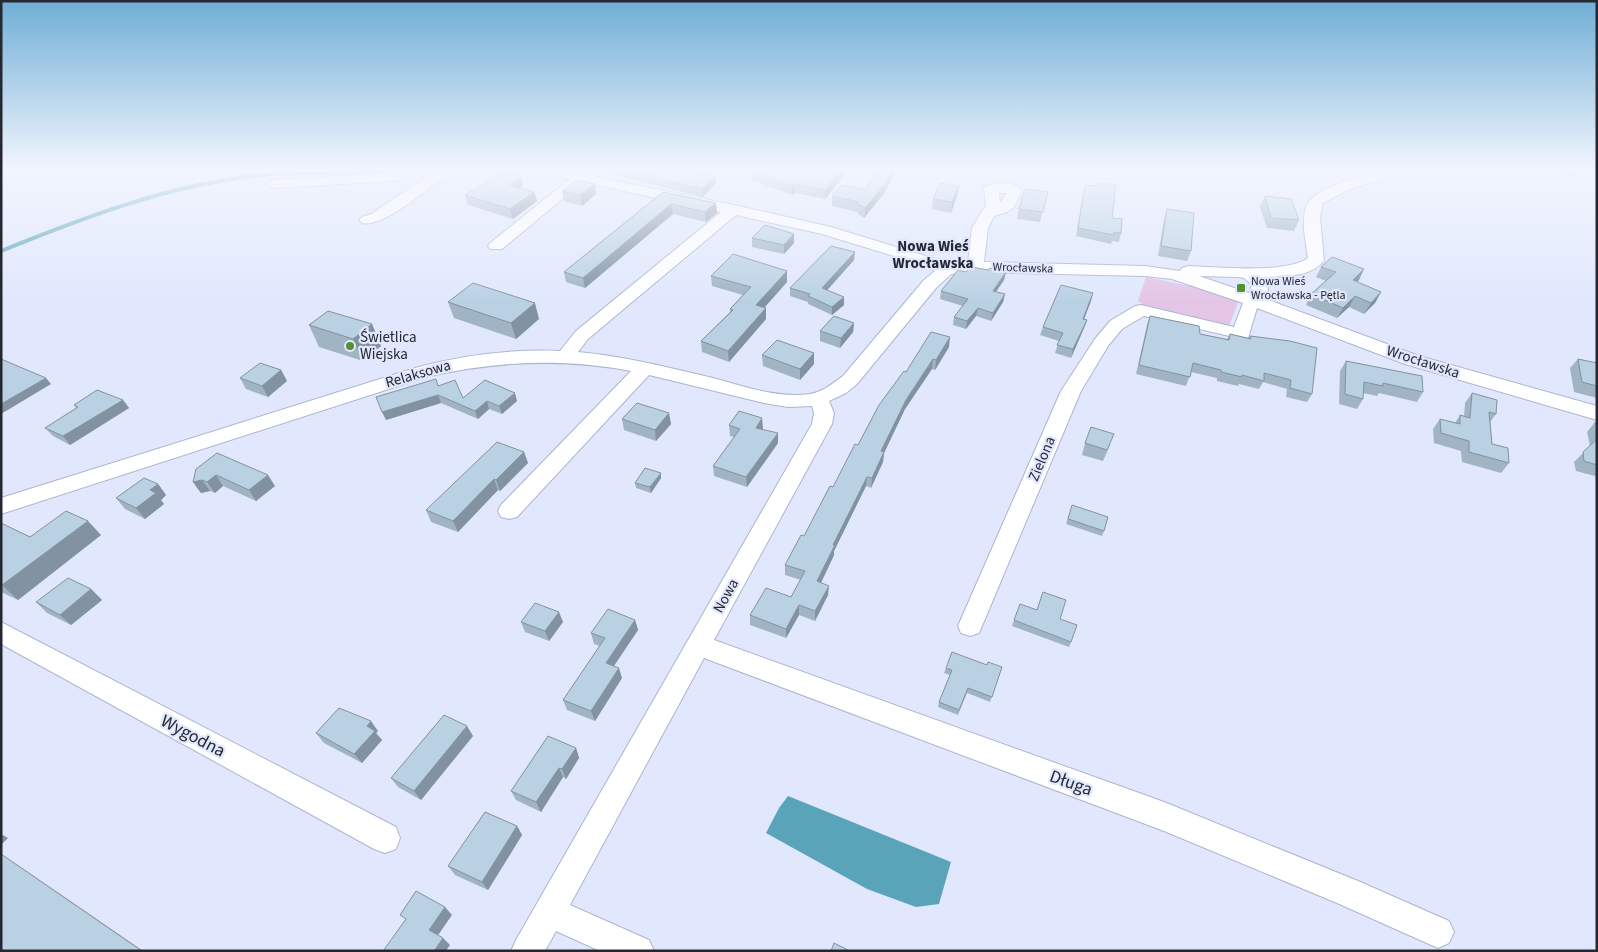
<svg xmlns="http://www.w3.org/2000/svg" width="1598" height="952" font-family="'Source Sans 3',sans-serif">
  <rect width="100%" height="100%" fill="#e1e8fd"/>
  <!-- green -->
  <g fill="#e4c5e6">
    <path d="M1518,169H1543L1597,176V179Z"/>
    <path d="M1146,277L1200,288L1238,302L1228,329L1148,308L1138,301Z"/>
  </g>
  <!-- water -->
  <path fill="#59a4b8" d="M788,796L951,862L939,904L916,907L867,889L766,833L779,808Z"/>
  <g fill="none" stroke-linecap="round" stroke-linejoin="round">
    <!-- stream -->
    <path stroke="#59a4b8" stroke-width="4" d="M1,251C85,217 171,184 262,175C307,170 353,177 398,169"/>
    <defs>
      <g id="minor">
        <path d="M396,169H412L398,180L393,181L275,188L270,187L268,184L270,181L275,180L390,173Z"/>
        <path d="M431,169H491C485,177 454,172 439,181C423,193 381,228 362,223L359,220L362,217L371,214L428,176L424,173L426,170Z"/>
        <path d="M519,169H559L734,205L831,227L932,258L948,265L968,263L972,228L986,205L984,189L986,186C998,183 1014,180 1022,191L1014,207L1007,212L994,216L988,228L984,262L1145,266L1180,271L1182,268L1188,266C1216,267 1286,274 1308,258C1306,243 1301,223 1306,207C1313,187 1359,177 1378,172L1383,173L1385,176L1383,179L1348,190L1323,203L1320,217L1324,260C1312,278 1282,276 1263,277L1267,282L1268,291L1263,298L1419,356L1597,406V420L1405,364L1257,308L1248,338L1242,339L1144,316L1122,329L1108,346L1081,391L982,626L979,633L970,636L961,633L958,626L1061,391L1095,339L1110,321L1135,306L1141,305L1234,327L1243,303L1172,279L1145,276L977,272L951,274L936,288L857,384L846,393L829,401L834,413L832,424L714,640L1164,802L1358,881L1449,921L1454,932L1449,943L1438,948L1337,903L1164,831L704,658L570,905L649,940L654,951H600L556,931L545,951H511L516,940L812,424L814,413L812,406L788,407L764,403L649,375L517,517L509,519L501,517L498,511L501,505L631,371C562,358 495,361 426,377L1,514V498L415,368C462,355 511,349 560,351L576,331L721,212L583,182L502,249H490L488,246L490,243L570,179L526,173ZM999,193H1007L1000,203ZM736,215L822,234L920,264L935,271L924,280L843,376C833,383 823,392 810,394C777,399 741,385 709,377C666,367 623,356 578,352L588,339ZM1199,276L1238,277L1244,278L1251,284V290L1249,293Z"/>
        <path d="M1,622L396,827L400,838L396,849L385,853L374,849L1,644Z"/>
      </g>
    </defs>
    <!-- minor casing -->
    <use href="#minor" stroke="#acb5cd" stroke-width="2"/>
    <!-- path -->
    <path stroke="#a7acbe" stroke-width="2.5" stroke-dasharray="3 3" stroke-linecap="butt" d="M1525,169L1597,178"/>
    <!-- minor -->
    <use href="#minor" fill="#fff" fill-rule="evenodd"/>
  </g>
  <!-- wall -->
  <g fill="#a0b4c4">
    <path d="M611,168H688L687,170L716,176V183L703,197L611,174Z"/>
    <path d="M751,170L844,176L825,199L795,193L792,195L751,180Z"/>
    <path d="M521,175L523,185L520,188L534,192L537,201L513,219L468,205L465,195Z"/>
    <path d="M1085,185L1097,186L1112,218L1121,233L1119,242L1112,241L1111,244L1076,236Z"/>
    <path d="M959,186L957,196L951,213L932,209L933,199Z"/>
    <path d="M866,190L885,192L864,218L858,214V212L832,206V196Z"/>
    <path d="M562,191L596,194L582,206L564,201Z"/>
    <path d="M663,192L716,203L717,213L706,222L673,214L585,288L566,282L564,272Z"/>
    <path d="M1048,192L1040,222L1017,219L1019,209Z"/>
    <path d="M1265,196L1299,220L1294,231L1267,228L1260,207Z"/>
    <path d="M1167,209L1191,251L1187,261L1158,256L1164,219Z"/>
    <path d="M794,234V243L784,254L752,247V238Z"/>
    <path d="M854,260L827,290L844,305L832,315L808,304V302L790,296V288Z"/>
    <path d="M1321,267L1359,280L1357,282L1381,292L1375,303L1364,314L1349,307L1337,318L1306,305L1311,294L1326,281L1316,277Z"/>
    <path d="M989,270L1006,272L1004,280L996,292L1005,294L1003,302L991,321L976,316L966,329L953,325L954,317L963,306L940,299L941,291L966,272Z"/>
    <path d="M787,271V282L764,308H766V319L729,362L702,352L701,341L730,312V309L743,295L712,286L711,276Z"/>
    <path d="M1091,301L1084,319L1087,320L1084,328L1071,358L1055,353L1059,341L1040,335L1043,327Z"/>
    <path d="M448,302L539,319L516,339L454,318Z"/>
    <path d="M1150,316L1200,334L1227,339L1230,334L1249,338L1250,336L1312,394L1307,402L1286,397L1287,389L1263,382L1259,389L1239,384L1238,386L1217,381V378L1191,372L1186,386L1136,374L1147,325Z"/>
    <path d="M854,323L853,332L840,348L820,341V331Z"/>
    <path d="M372,324L381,346L363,361L319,347L309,325Z"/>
    <path d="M949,347L935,370L932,369L905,409L884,453L883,462L871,488L866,486L834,551V555L821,583L828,595L815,621L799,615L786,638L750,625V615L791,597L801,580L785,575V565L804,536L858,445L906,372Z"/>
    <path d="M814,353V364L800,380L763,366L762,355Z"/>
    <path d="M1578,359L1597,363V398L1574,392L1570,368Z"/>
    <path d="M1346,361L1423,392L1417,402L1379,393L1377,396L1363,393V399L1357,409L1339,404L1340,371Z"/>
    <path d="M281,370L287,381L268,397L246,389L240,378Z"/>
    <path d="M438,386L463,398L517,401L502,414L489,409L478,419L441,403L386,420Z"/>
    <path d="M1472,393L1496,414L1490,422L1492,444L1509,463L1501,473L1462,462L1461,451L1434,443L1433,429L1440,419L1455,423L1460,415L1464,416L1465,403Z"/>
    <path d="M123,400L129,408L70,445L53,436L45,428L76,408L74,405Z"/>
    <path d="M762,418V429L778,443L747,487L714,476L713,466L734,437L730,436L729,425Z"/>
    <path d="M622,419L671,424L656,441L624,430Z"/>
    <path d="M1595,422L1597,423V482L1595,476L1576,471L1574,462L1590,446L1587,432Z"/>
    <path d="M1085,443L1110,445L1103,461L1082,455Z"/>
    <path d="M524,452L528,463L500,491L498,490L458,532L431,522L426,510Z"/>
    <path d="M196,469L275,486L256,501L223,486L215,493L210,491L201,493L193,482Z"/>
    <path d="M661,473V478L651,493L636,488L635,483Z"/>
    <path d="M158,484L166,495L161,500L164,504L145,519L125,509L116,498Z"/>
    <path d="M1072,505L1104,531L1102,536L1066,524Z"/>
    <path d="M1,523L30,537L101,535L18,600L1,592Z"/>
    <path d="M91,589L102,600L71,625L47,613L36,602Z"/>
    <path d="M635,620L638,630L614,666L622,678L595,721L567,710L563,700L600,646L594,644L591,633Z"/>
    <path d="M1014,620L1071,642L1069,647L1012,626Z"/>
    <path d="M521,622H563L549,641L525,632Z"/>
    <path d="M987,665L1002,667L990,702L967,693L958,715L938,707L939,702L950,675L944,673L946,668Z"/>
    <path d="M378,731L376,733L382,740L362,763L324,743L316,733Z"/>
    <path d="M473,736L421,800L398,787L391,778Z"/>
    <path d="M576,748L579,758L566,779L563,777L541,812L516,800L511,791Z"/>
    <path d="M517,826L522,835L488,890L455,875L448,866Z"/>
  </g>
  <!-- shaded-wall -->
  <g fill="#8292a0">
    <path d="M842,168H844V176L825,199V190Z"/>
    <path d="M893,168H898L885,192L864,218L865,208Z"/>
    <path d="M521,175L523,185L512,195L510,185Z"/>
    <path d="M716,176V183L703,197L702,189Z"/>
    <path d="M595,184L596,194L582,206L580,195Z"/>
    <path d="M795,184V193L792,195V186Z"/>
    <path d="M959,186L957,196L951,213L952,202Z"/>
    <path d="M534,192L537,201L513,219L510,209Z"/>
    <path d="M716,203L717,213L706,222L705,212Z"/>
    <path d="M671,204L673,214L585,288L583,278Z"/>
    <path d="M794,234V243L784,254V245Z"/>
    <path d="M855,252L854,260L822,296V288Z"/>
    <path d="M1364,269L1359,280L1347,291L1353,280Z"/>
    <path d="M787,271V282L757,316L756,305Z"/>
    <path d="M1006,272L1004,280L991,299L993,291Z"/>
    <path d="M1381,292L1375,303L1364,314L1371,303Z"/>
    <path d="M1093,293L1091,301L1081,327L1083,319Z"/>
    <path d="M1005,294L1003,302L991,321L993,313Z"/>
    <path d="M1355,296L1349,307L1337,318L1343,308Z"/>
    <path d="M844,297V305L832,315V307Z"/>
    <path d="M535,303L539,319L516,339L511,323Z"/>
    <path d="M766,308V319L729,362L728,351Z"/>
    <path d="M978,308L976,316L966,329L967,321Z"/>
    <path d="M1087,320L1084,328L1071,358L1073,349Z"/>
    <path d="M854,323L853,332L840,348L841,338Z"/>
    <path d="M372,324L381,346L363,361L353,339Z"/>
    <path d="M950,337L949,347L935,370L936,360Z"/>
    <path d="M814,353V364L800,380V369Z"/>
    <path d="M933,359L932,369L905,409L884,453L883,462L871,488L872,478L881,451L906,400Z"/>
    <path d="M281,370L287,381L268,397L262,386Z"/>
    <path d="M46,378L51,384L1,414V404Z"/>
    <path d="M515,393L517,401L502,414L499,406Z"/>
    <path d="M438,395L441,403L386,420L382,412Z"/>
    <path d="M123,400L129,408L70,445L63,436Z"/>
    <path d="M487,401L489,409L478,419L475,411Z"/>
    <path d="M669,413L671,424L656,441L655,430Z"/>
    <path d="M762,418L763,428L757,438L756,428Z"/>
    <path d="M778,433V443L747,487L746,477Z"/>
    <path d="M524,452L528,463L500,491L496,480Z"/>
    <path d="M661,473V478L651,493L650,487Z"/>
    <path d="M216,475L223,486L215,493L207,482Z"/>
    <path d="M268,475L275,486L256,501L249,490Z"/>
    <path d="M867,477L866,486L834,551V555L817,591V581L833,545Z"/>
    <path d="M494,479L498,490L458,532L453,521Z"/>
    <path d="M202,480L210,491L201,493L193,482Z"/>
    <path d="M158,484L166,495L161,500L164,504L145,519L136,508L150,490Z"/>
    <path d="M88,521L101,535L18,600L2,585Z"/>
    <path d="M829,586L828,595L815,621V611Z"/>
    <path d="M91,589L102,600L71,625L60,615Z"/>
    <path d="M799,605V615L786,638V629Z"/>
    <path d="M559,612L563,622L549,641L545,631Z"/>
    <path d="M635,620L638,630L609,673L606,663Z"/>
    <path d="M619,668L622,678L595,721L591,711Z"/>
    <path d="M371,721L378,731L376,733L382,740L362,763L354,754L367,726Z"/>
    <path d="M467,726L473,736L421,800L414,791Z"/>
    <path d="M576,748L579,758L566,779L562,769Z"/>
    <path d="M559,768L563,777L541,812L536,802Z"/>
    <path d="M517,826L522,835L488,890L482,882Z"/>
    <path d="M1,834L8,838L1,845Z"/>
    <path d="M1,853L143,951H142Z"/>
    <path d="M445,907L452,915L436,938L429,930Z"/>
    <path d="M443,938L450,945L446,951H434Z"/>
  </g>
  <!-- building -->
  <g fill="#bad1e4" stroke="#8292a0">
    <path d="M617,168H681L716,176L702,189Z"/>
    <path d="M754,168H842L825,190L795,184L792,186L751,170Z"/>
    <path d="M878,168H893L886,183L865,208L858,204L859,202L832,196L842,185L866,190Z"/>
    <path d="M503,173L521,175L510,185L534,192L510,209L465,195Z"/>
    <path d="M577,180L595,184L580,195L562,191Z"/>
    <path d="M940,183L959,186L952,202L933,199Z"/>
    <path d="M1098,183L1116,185L1112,218L1122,219L1121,233L1114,232V235L1078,228L1085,185L1097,186Z"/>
    <path d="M1025,189L1048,192L1043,212L1019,209Z"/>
    <path d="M663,192L716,203L705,212L671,204L583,278L564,272Z"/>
    <path d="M1265,196L1291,199L1299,220L1271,218Z"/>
    <path d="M1167,209L1194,213L1191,251L1161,246Z"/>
    <path d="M765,225L794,234L784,245L752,238Z"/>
    <path d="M831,246L855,252L822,288L844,297L832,307L808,296L810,294L790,288Z"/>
    <path d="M733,254L787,271L756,305L766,308L728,351L701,341L733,310L730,309L751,287L711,276Z"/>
    <path d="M1332,257L1364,269L1353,280L1381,292L1371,303L1355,296L1343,308L1311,294L1336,272L1321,267Z"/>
    <path d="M971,267L989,270L990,268L1006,272L993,291L1005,294L993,313L978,308L967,321L954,317L968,299L941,291L958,270L966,272Z"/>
    <path d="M473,283L535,303L511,323L448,302Z"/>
    <path d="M1061,285L1093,293L1083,319L1087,320L1073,349L1057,345L1063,333L1043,327Z"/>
    <path d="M328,311L372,324L353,339L309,325Z"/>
    <path d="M834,316L854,323L841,338L820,331Z"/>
    <path d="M1150,316L1199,326L1200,334L1229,340L1230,334L1251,339L1250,336L1290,341L1317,348L1312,394L1290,388L1291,380L1264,373V381L1242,375V377L1221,372V370L1193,363L1190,377L1139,365Z"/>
    <path d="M931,332L950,337L936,360L933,359L906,400L881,451L884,452L872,478L867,477L833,545H835L817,581L829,586L815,611L799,605L786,629L750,615L766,588L791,597L805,571L785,565L801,535L804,536L830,486L833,487L855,444L858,445L879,405L904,371L906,372Z"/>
    <path d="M777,340L814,353L800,369L762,355Z"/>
    <path d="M1,359L46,378L1,404Z"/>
    <path d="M1578,359L1597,363V386L1582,382Z"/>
    <path d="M1346,361L1422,376L1423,392L1383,383V386L1364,382L1363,399L1345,394Z"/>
    <path d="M260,363L281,370L262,386L240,378Z"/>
    <path d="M436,379L438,386L455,380L463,398L485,380L515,393L499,406L487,401L475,411L438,395L382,412L376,397Z"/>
    <path d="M97,390L123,400L63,436L45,428L78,407L74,405Z"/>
    <path d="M1472,393L1497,400L1496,414L1489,412L1492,444L1508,448L1509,463L1469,452V441L1441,433L1440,419L1460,424V415L1470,418Z"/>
    <path d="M637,403L669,413L655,430L622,419Z"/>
    <path d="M739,411L762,418L756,428L778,433L746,477L713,466L740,429L729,425Z"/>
    <path d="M1091,427L1114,434L1107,450L1085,443Z"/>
    <path d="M1597,439V465L1584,461L1583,452Z"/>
    <path d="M497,442L524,452L496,480L494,479L453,521L426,510Z"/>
    <path d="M217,453L268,475L249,490L216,475L207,482L202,480L193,482L196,469Z"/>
    <path d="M645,468L661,473L650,487L635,483Z"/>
    <path d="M144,478L158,484L150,490L156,493L136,508L116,498Z"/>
    <path d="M1072,505L1108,517L1104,531L1068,519Z"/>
    <path d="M66,511L88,521L2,585H1V523L30,537Z"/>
    <path d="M68,578L91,589L60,615L36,602Z"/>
    <path d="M1043,592L1066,600L1060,619L1077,625L1071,642L1014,620L1020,604L1037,610Z"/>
    <path d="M535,603L559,612L545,631L521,622Z"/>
    <path d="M608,609L635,620L606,663L619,668L591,711L563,700L605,638L591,633Z"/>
    <path d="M952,652L987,665L988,662L1002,667L992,697L968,688L959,710L939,702L952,670L946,668Z"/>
    <path d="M339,708L371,721L367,726L375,731L354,754L316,733Z"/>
    <path d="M444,715L467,726L414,791L391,778Z"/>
    <path d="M548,736L576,748L562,769L559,768L536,802L511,791Z"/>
    <path d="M485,812L517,826L482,882L448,866Z"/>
    <path d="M1,854L142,951H1Z"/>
    <path d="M416,891L445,907L429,930L443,938L434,951H383L406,919L400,915Z"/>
    <path d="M834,943L850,951H831Z"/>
  </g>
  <!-- sky -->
  <linearGradient id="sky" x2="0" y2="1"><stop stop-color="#6faed5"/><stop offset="0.56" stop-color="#f2f5fe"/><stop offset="1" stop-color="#f2f5fe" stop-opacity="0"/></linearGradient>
  <rect width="1598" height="302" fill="url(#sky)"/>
  <!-- markers -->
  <g fill="#539132" stroke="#e1e8fd" stroke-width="2">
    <rect x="1236" y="283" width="10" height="10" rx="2.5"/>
    <circle cx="350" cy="346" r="5"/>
  </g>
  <g text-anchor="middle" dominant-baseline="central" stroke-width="4.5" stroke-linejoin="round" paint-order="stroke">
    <!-- far-street labels -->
    <g font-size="12" fill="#252831" stroke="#e1e8fd">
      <text transform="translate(1023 268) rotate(2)">Wrocławska</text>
    </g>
    <!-- far-poi labels -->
    <g font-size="12" fill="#252831" stroke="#e1e8fd" text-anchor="start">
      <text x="1251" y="281">Nowa Wieś<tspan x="1251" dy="14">Wrocławska - Pętla</tspan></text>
    </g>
    <!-- far-quarter labels -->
    <g font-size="15" font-weight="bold" fill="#252831" stroke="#e1e8fd">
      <text x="933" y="246">Nowa Wieś<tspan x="933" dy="17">Wrocławska</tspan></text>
    </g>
    <!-- poi labels -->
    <g font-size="15" fill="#252831" stroke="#e1e8fd" text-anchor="start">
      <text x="360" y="337">Świetlica<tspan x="360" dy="17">Wiejska</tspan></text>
    </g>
    <!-- street labels -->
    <g font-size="15" fill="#252831" stroke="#e1e8fd">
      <text transform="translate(1423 362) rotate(18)">Wrocławska</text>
      <text transform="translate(418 374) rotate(-16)">Relaksowa</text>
      <text transform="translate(1042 459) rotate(-67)">Zielona</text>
      <text transform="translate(726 596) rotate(-61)">Nowa</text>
    </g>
    <!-- near-street labels -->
    <g font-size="18" fill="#252831" stroke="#e1e8fd">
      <text transform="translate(193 736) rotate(28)">Wygodna</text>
      <text transform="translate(1071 783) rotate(20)">Długa</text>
    </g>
  </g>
  <!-- border -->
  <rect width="1598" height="952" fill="none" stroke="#252831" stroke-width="5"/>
</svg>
